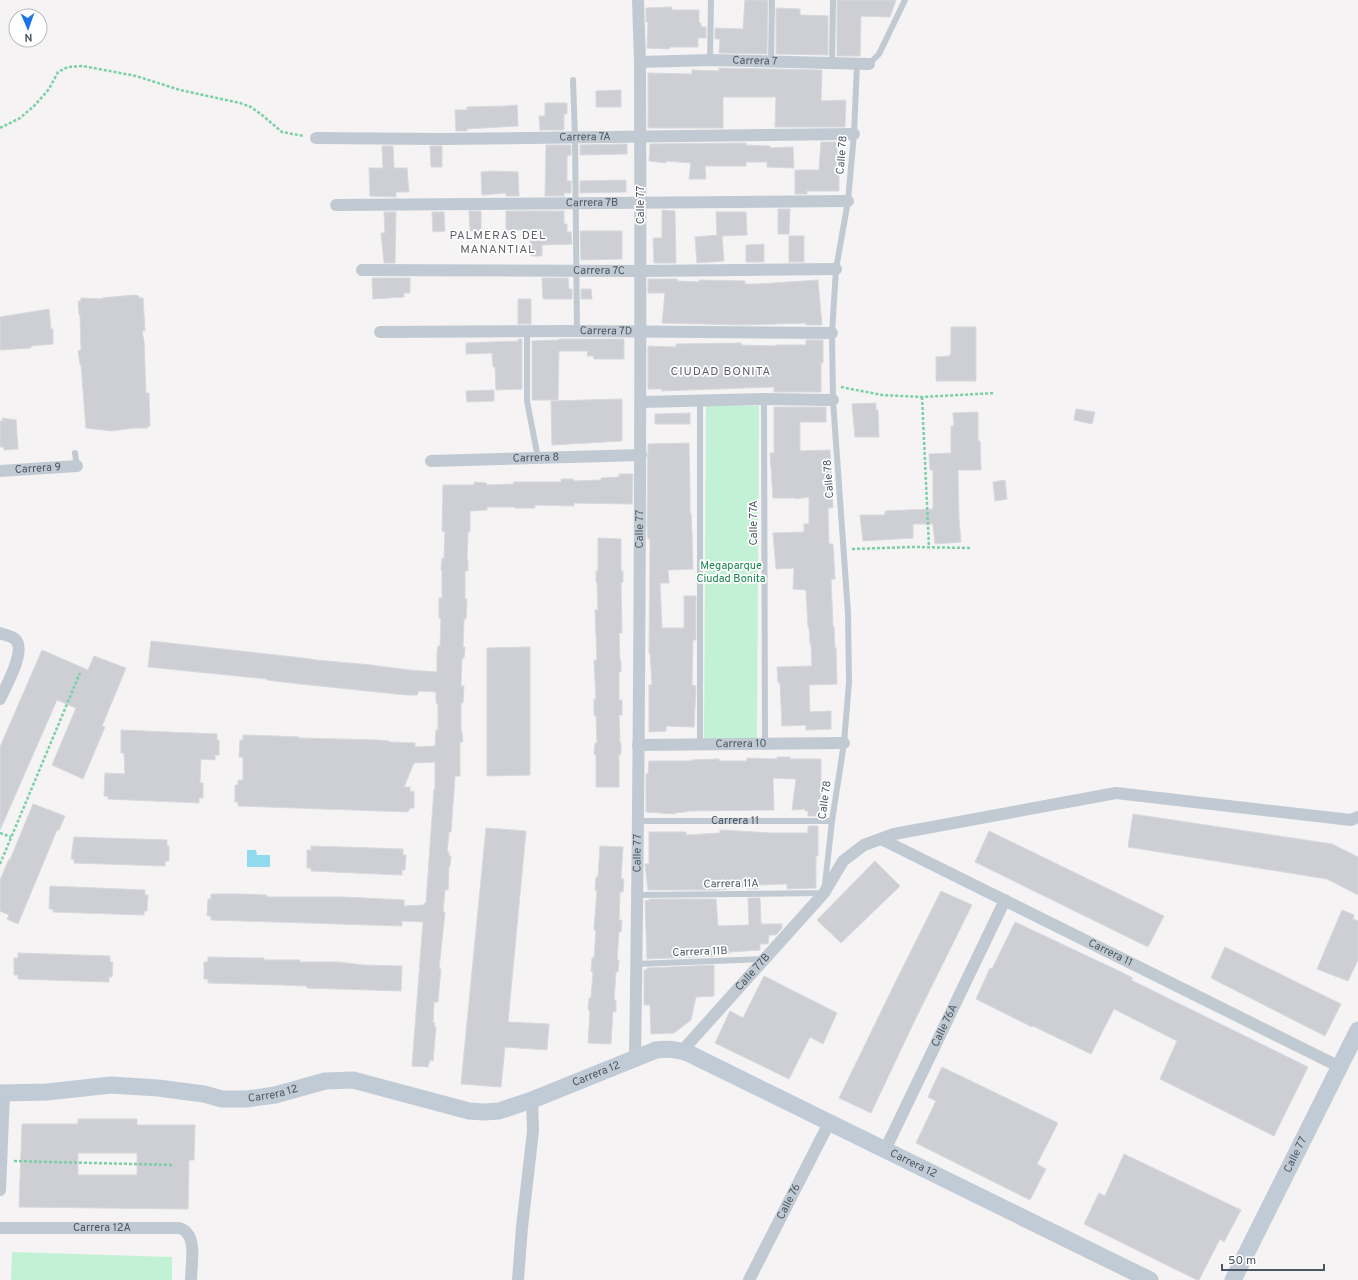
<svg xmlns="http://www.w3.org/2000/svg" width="1358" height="1280" font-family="Overpass,sans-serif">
  <rect width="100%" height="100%" fill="#f5f3f3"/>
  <!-- green -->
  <g fill="#c3f1d5">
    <path d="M706,405L759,406L757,739H704Z"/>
    <path d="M12,1252L172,1257V1280H11Z"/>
  </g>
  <!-- water -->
  <path fill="#90daee" d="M247,850H256L257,855H270V867H247Z"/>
  <!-- building -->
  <g fill="#cdcfd5" stroke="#d7d9de" fill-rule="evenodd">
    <path d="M745,0H768L767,54L719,53L720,39H715V28L743,29Z"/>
    <path d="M837,0H896L890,17L861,16L860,56H837Z"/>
    <path d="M672,7V10H699V23H701V27H706V38H698V47H670L669,49L647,48L648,22H646V8Z"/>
    <path d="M776,8L800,9V15L828,16V55L776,54Z"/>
    <path d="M719,68L822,70L821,101L846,100L845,127H775L776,97H723V128H648V73L692,74V70L719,71Z"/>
    <path d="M621,90V107H596V91Z"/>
    <path d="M545,103H567V114H564V130H540L539,116H545Z"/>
    <path d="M517,105L518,126L467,129V131H456L455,110H467V107L505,106Z"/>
    <path d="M821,142H838L836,167H839V191H807V194H795V170H819Z"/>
    <path d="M746,143V145L770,146V148L793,147L794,168L767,167V162H746V166H705L706,179H689L691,163L666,161V163L649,161L650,144Z"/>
    <path d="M627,144V154L580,155V145Z"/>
    <path d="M546,145H571V155L567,156V181H571V193H564V196H545Z"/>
    <path d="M382,146H393L394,168H407L409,192H396V197L370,196L369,168H383Z"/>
    <path d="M430,146H442V167H431Z"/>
    <path d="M493,171L518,172L519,196H506V193L482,195L481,172Z"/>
    <path d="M626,180V192L580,193V181Z"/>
    <path d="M778,209H790L789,234H778Z"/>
    <path d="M662,210L675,211L676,263H654L653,238H662Z"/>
    <path d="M469,211H481V231H470Z"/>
    <path d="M506,211H564V224H567V232H571L572,244L542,245V256H531L530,230H506Z"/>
    <path d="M384,212H396L395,263H384L381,233H385Z"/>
    <path d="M432,212H444L445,231L433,232Z"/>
    <path d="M716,212H746L747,235L722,236L724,261L697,263L695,237L717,235Z"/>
    <path d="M580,231H622V259L581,260Z"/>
    <rect x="789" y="236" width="15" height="26"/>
    <path d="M764,244V262H746V245Z"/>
    <path d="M372,278H410V293H404V297L373,299Z"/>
    <path d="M542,278H568L569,289H572V299H543Z"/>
    <path d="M648,279H677V281L699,282V280L745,281V284H758L818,280L822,325H806V323L743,325L662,323L665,293H648Z"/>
    <path d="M581,289H591L592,299H581Z"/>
    <path d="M134,295L139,296V298H143L145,331H142L144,341L146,393H149L150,426H147L148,428H134L112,431L86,428L81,365H80L78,351L81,350L80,315H79L78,301H81V298L102,299V298Z"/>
    <rect x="518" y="299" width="13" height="25"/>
    <path d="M49,309L51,329H53V344L31,346V348L0,350V317Z"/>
    <path d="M951,327H976V381H936V357L950,356V354H951Z"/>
    <path d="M518,339H522V389L496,390L495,367H493L492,353L466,354V343L519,341Z"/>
    <path d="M559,339H624V359H594L593,356H587L588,351H559L558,400H532V341L559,340Z"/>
    <path d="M806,340H823V363H821V392H774V387L662,391V389H648V346L676,347V344L741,343V345L776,346V345H806Z"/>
    <path d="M494,390V401L467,402L466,391Z"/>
    <path d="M622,399V441L552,445L551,401Z"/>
    <path d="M876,403V410H878L879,437H855L852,404Z"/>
    <path d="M774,407H826V422H800V451L830,450L833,508H828L829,544H833L835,579H831L833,627H834L835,648H836L837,684L809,685L810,712L831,711V729L806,730V725L782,726L780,683H778L777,667L812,666L811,644H810L809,627H808L806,590L793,589L794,568L776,569L773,533L804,532V524H809V497L795,499V498H773L770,453H774Z"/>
    <path d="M1076,409L1095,412L1092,424L1074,420Z"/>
    <path d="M978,412V441H980L981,470H958L959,519L961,542L935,544L933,524H913V538L863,541L860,515H885V511L933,509V470H930L929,454L951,453V426H954L953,413Z"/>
    <path d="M690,413V424H655V414Z"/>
    <path d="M2,418L16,420L18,449L4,450V447H0V421H3Z"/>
    <path d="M689,443L690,491V513H691L692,533L693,569L668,570L669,583H660L662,628H684V596H696V640H693L692,685L696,686L694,727L666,726V731L649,732V685H652L650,653H649L650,539H648L647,526L648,444Z"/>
    <path d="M619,474H633L632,504L574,503V506L535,505V508H515V507H487V510L470,511V532H468L467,560H468V571H465V599H467L466,619H464L463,647H465L464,658H462L461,686H464L463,703H461V731H462L463,742H460V776H455L451,832H449L447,852H449V856H451L450,866H449L448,890H445L443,912H445L439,969H441L440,979L438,1002H434L433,1023H435L434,1027H436L433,1061L430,1060L428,1067L412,1066L423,922L402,921V926L211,920V916H207L208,899H211V894H243L267,895V897H343L404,900V906L424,905L425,903H426L434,789H435V762L414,763L404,787H410V792L414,791V808H410L408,812L238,806V802H235V785H238V780H243V757H239L240,740H243V735L275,736L299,737V738L376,740L389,741V742L415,743V747L435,746L436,730H438V704L436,703V692L419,691L417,695H406L291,683L267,680V679L148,667L151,641L303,658L316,660L371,665L409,670L437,672V652L438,646H440L441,619L439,618V598H442V571L441,570L442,558L444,559L445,532L442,531L443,485H474V482L486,483L487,485L514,484L513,482H561V479H573L574,481L601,480V478L619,477Z"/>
    <path d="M1005,480L1007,499L995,501L993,482Z"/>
    <path d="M598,538L621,539V571H623V582H621L622,633H619L620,661H621V672H619V700H622V715H619L620,743H621V754H619V787H596V755L594,754L595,743H597L596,716L594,715V699L596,700L594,660H597L595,610H598L597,583L596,582V571H598Z"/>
    <path d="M530,647V775L487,776V648Z"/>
    <path d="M42,650L88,670L94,656L126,668L102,726L105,727L83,779L52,765L76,708L57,700L0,830V747Z"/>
    <path d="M121,730L217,734V740H219V755H215V760L201,759L200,783H203V798H199V803L108,799V796H104L105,773L125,774L124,753H121Z"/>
    <path d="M777,757H790V759H821V811H819V816H808V811H805V809L792,810L796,779L773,778L774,810L689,811L685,812L675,813V814L646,812V774H648L649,761H691V760L719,759V761H747V758L777,759Z"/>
    <path d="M33,804L65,816L59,830H57L18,924L7,919L9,915L0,911V880L9,859L10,860Z"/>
    <path d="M1133,814L1332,844L1358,857V895L1327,879L1128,847Z"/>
    <path d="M808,826H818V856H816V888L787,889V884L759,885V889H748L747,887L717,890H648L645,864H649V832H686V835L720,833V830L772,833H808Z"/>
    <path d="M486,828L526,831L508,1022L549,1024L547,1050L505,1047L501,1087L461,1084Z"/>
    <path d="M989,831L1164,916L1148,947L975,862Z"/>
    <path d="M74,837L167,840V846H169V861H165V866L74,863V859H71Z"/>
    <path d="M311,846L403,849V855H406L405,870H402V875L311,871V868H307V850H311Z"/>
    <path d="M600,846L623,847L621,879H624L623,892H620L619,920H622L621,932H619L617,960H619L618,972H616L614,1000H616V1012L613,1011L611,1044L588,1043L590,1011L588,1010L589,998H591L593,972L591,971L592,958H594L596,931L594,930L597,891L595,890L596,877H598Z"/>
    <path d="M875,861L900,886L841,943L817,920Z"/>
    <path d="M50,886L145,890V895H148L147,911H144V915L53,912V909H49Z"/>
    <path d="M941,891L972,905L914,1022L871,1113L839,1098L896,981Z"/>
    <path d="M748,898H760L761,924H782V928L776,935H769L768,944H760V950L730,952V953L715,954V956L647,959L645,901L649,900V899H716L718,926L749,925Z"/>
    <path d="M1342,910L1354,915L1353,919L1358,921V960L1348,981L1317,969Z"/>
    <path d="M1015,922L1119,971L1133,978L1131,980L1308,1067L1274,1136L1160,1079L1177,1041L1114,1009L1091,1054L1033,1026L1032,1027L976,999L990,968L992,969Z"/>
    <path d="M1225,947L1341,1004L1325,1036L1211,978Z"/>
    <path d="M18,953L110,956V962H113L112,977H109V982L18,979V975H14V958H18Z"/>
    <path d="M208,957L251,958H264V960H300V962H339L363,965L402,966L401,991L307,988V986L283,985L208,983V979H204V962H208Z"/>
    <path d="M714,965V996L696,997L691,1020L674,1033L651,1034L650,1005H644V970H647V968Z"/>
    <path d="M764,976L837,1013L823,1044L810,1037L789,1079L715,1043L730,1011L743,1018Z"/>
    <path d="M942,1067L1058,1123L1037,1164L1046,1169L1030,1200L916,1143L936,1101L928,1097Z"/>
    <path d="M78,1119H137V1125H195L194,1160H189L188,1209L19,1207L22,1124H78ZM78,1153H137V1175H78Z"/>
    <path d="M1124,1154L1241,1210L1224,1242L1220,1239L1199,1280H1197L1084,1224L1099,1193L1105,1196Z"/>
  </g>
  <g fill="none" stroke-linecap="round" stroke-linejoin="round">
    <!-- path -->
    <g stroke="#7ad0a6" stroke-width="2.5" stroke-dasharray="3 2" stroke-linecap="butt">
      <path d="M0,128L20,118L34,106L49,89L58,72L68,67L83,66L136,76L180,90L240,103L251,107L262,115L282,132L304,136"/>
      <path d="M841,387L882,395L922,397L995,393"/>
      <path d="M922,397L929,547"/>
      <path d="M852,549L913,547L970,548"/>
      <path d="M0,833L11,837"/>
      <path d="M0,864L80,673"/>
      <path d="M14,1161L173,1165"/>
    </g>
    <!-- lane -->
    <g stroke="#c1cad2" stroke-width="6">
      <path d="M710,60L711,0"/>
      <path d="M771,62L772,0"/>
      <path d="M832,62L833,0"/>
      <path d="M869,64L879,54L905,0"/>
      <path d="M573,80L575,137L577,331"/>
      <path d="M527,331V401L538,458"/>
      <path d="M764,399L765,744"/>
      <path d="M700,400V744"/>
      <path d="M75,453L77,466"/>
      <path id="s1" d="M639,821H832"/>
      <path d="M638,895L824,893L832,821L844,743L849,682L848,613L833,400L832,333L836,269L848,201L854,134L857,64"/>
      <path d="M636,964L765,959"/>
    </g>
    <!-- street -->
    <g stroke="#c1cad2" stroke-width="12">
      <path id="s2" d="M640,62L710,60L869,64"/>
      <path id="s3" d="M316,138L440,139L854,134"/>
      <path id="s4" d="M336,205L848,201"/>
      <path id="s5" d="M362,270L640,271L836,269"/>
      <path id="s6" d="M380,332L577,331L832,333"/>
      <path d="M641,402L764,399L833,400"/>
      <path id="s7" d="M431,461L641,455"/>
      <path id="s8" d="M0,471L77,466"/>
      <path d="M0,633C5,635 11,636 15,639C27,650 6,686 0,699"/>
      <path id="s9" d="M638,745L844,743"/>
      <path id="s10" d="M881,839L1340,1067"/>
      <path id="s11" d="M682,1051L824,893L843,861L864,845L894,834L1116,793L1351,820L1358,817"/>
      <path id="s12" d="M635,1059C640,727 641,394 640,62L638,0"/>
      <path id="s13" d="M885,1150L1005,900"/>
      <path d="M0,1190L4,1094"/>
      <path id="s14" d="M0,1228H179C182,1229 185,1230 187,1233C196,1243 191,1267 191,1280"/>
      <path d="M518,1280L522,1227L533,1131L532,1100"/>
      <path id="s15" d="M749,1280L829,1123"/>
    </g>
    <!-- secondary -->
    <g stroke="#c1cbd6" stroke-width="17">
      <path id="s16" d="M0,1093L47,1092L111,1085L158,1088L204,1094L222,1099H247L275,1095L325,1081L353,1080L469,1111L484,1112L499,1111L532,1100L656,1050C668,1048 678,1049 690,1054L1150,1280"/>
      <path id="s17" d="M1233,1280L1358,1030"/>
    </g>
  </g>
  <g text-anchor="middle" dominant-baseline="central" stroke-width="3.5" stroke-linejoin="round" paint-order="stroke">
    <!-- street labels -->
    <g font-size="11" fill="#4a5661" stroke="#fff">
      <text stroke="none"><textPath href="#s2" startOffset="115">Carrera 7</textPath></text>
      <text stroke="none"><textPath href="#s3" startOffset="269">Carrera 7A</textPath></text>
      <text transform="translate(842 155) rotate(-85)">Calle 78</text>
      <text stroke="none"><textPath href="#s4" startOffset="256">Carrera 7B</textPath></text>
      <text transform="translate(641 205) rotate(-90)">Calle 77</text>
      <text stroke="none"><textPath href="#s5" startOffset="237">Carrera 7C</textPath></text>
      <text stroke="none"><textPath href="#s6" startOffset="226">Carrera 7D</textPath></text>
      <text stroke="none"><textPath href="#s7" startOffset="105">Carrera 8</textPath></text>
      <text stroke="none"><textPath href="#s8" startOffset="38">Carrera 9</textPath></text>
      <text transform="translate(829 479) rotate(-94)">Calle 78</text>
      <text transform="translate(754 523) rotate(-90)">Calle 77A</text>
      <text stroke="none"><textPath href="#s12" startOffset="530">Calle 77</textPath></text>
      <text stroke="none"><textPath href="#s9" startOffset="103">Carrera 10</textPath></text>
      <text transform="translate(825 800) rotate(-82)">Calle 78</text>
      <text stroke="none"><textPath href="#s1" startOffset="96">Carrera 11</textPath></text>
      <text stroke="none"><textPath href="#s12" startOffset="206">Calle 77</textPath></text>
      <text transform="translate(731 884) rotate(-1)">Carrera 11A</text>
      <text transform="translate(700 952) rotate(-2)">Carrera 11B</text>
      <text stroke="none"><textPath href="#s10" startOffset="256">Carrera 11</textPath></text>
      <text stroke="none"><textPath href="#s11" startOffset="106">Calle 77B</textPath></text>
      <text stroke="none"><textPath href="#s13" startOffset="138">Calle 76A</textPath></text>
      <text stroke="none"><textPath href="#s16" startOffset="611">Carrera 12</textPath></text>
      <text stroke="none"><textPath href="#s16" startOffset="275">Carrera 12</textPath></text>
      <text stroke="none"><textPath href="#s17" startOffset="140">Calle 77</textPath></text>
      <text stroke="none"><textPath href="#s16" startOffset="959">Carrera 12</textPath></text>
      <text stroke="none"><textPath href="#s15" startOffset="88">Calle 76</textPath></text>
      <text stroke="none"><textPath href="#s14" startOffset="102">Carrera 12A</textPath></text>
    </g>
    <!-- park labels -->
    <g font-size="11" fill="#17864f" stroke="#fff">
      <text x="731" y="566">Megaparque<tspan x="731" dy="13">Ciudad Bonita</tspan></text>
    </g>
    <!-- neighbourhood labels -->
    <g font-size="12" letter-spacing="1" fill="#5f6368" stroke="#fff">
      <text x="498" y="236">PALMERAS DEL<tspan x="498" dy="14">MANANTIAL</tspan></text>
      <text x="721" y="372">CIUDAD BONITA</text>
    </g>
  </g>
  <!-- north arrow -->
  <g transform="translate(28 28) rotate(178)"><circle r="19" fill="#ffffff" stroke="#b7bbc0"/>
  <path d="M0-3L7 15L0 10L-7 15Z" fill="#1a73e8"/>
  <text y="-6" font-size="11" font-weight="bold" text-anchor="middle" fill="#4a5661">N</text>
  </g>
  <!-- scale -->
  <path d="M1222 1264v6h102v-6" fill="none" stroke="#4a5661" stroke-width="2"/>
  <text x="1228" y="1264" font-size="12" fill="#4a5661" stroke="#ffffff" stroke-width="3" paint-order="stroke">50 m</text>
</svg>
